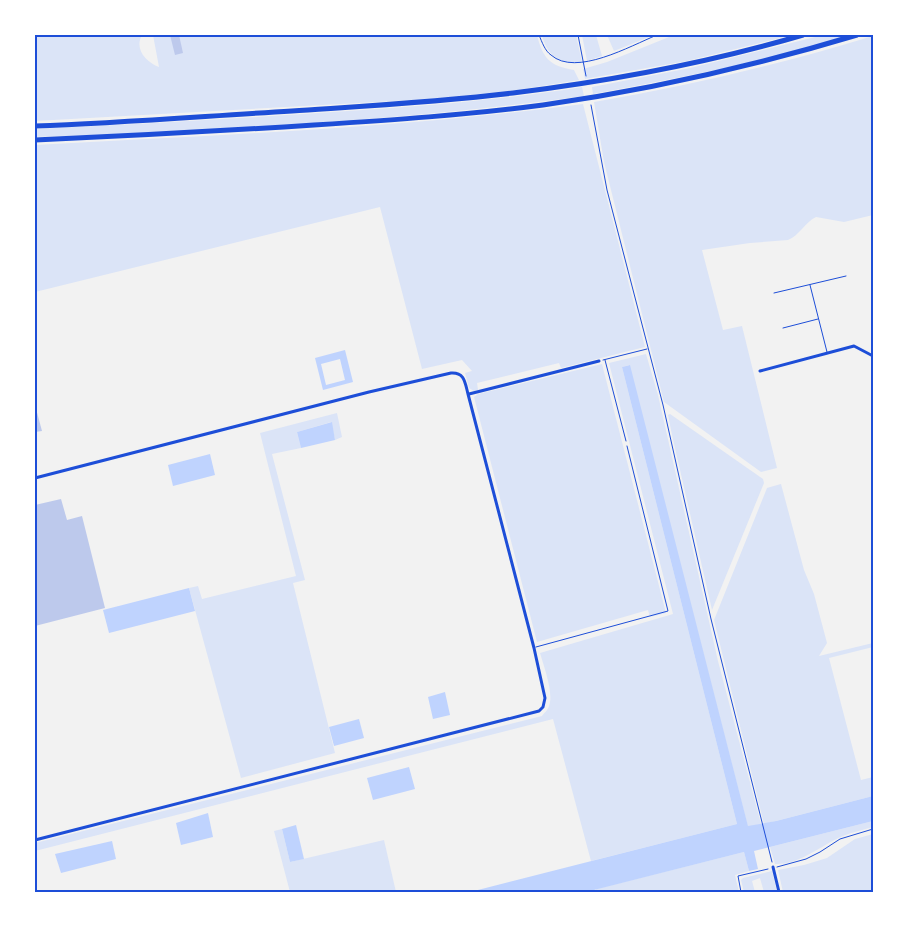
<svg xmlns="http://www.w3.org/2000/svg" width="908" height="927" font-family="Raleway,sans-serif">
  <rect width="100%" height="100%" fill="#f2f2f2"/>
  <!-- green -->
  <g fill="#dbe4f7">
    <path d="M35,35H142C134,49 146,62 159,67L153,35H537C543,59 550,66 574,70L579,80L517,90L431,99L35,121Z"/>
    <path d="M542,35H576L582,62C560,65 547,56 542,35Z"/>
    <path d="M582,35H596L602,56L587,61Z"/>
    <path d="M607,35H654L614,51Z"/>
    <path d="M674,35H793L687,61L585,79L583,69L607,62Z"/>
    <path d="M823,35H848C765,62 678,78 593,94L592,87L690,68Z"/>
    <path d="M873,36V215L844,222L816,217C805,222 799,236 788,240L750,243L702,250L723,330L742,326L777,468L761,472L664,402L604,162L594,102C689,86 781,64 873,36Z"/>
    <path d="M582,87L584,96C402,121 218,130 35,137V129C125,125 214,120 303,114C397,108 490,102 582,87Z"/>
    <path d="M583,104L645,347L561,368L559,363L477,383L478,390L474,391L469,388L465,373L472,371L462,360L422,369L380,207L35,292V145C218,135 401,128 583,104Z"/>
    <path d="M646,354L658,395L718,661L761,824L748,827L629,365L622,367L737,824L591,861L553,719L35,851V843L542,716C544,713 548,710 549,706C554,693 544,667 540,653L673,614L609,363Z"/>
    <path d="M602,364L666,613L650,617L648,610L537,642L474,397L478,394Z"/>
    <path d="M337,413L342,437L335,440L331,422L297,432L301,448L272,454L305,580L293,583L335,753L241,778L189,588L198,586L202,599L296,576L260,433Z"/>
    <path d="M670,414L763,479L764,483L712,610L672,435L668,415Z"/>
    <path d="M781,484L804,570L814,594L827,643L819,656L873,643V647L829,658L861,780L873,777V796L764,824L714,620L767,488Z"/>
    <path d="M873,821V827C863,830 853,832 843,836C821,845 800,865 775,864L770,847Z"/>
    <path d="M282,829L290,862L384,840L396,892H290L274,831Z"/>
    <path d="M873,834V892H783L778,870L804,865L827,858L855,839Z"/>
    <path d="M744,852L749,871L735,875L739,892H597L596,889Z"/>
    <path d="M772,871L777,892H764L760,878L752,881L755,892H744L741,880L743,878Z"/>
  </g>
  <!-- water -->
  <g fill="#bfd3fe" fill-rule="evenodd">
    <path d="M345,350L353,382L323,390L315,358ZM340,359L345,380L326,385L321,364Z"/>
    <path d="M630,365L748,826L776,821L873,796V821L754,851L758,869L749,871L744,852L586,892H470L737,824L622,367Z"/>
    <path d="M332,422L335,440L301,448L297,432Z"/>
    <path d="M210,454L215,475L173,486L168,465Z"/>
    <path d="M189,588L195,611L109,633L103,610Z"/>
    <path d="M445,692L450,715L433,719L428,697Z"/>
    <path d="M359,719L364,738L334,746L329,727Z"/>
    <path d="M409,767L415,789L373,800L367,778Z"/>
    <path d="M208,813L213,837L181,845L176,823Z"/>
    <path d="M296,825L304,859L290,862L282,829Z"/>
    <path d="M112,841L116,859L61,873L55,854Z"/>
  </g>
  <!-- building -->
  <g fill="#bdc9ec">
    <path d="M170,35H179L183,53L175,55Z"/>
    <path d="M35,405L42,431L35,432Z"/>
    <path d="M61,499L67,520L82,516L105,608L35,626V505Z"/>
  </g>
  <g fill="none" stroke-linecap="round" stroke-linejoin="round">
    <!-- path -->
    <g stroke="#1d4ed8" stroke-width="1">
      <path d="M539,35C542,42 545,51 551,55C576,77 630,46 657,35"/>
      <path d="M578,35L586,76"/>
      <path d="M591,105L607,190L663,405L711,619L772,862"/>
      <path d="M603,360L647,349"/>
      <path d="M605,360L626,441"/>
      <path d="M777,867L806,859L820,852L840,839L873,829"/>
      <path d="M741,892L738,876L768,869"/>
    </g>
    <!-- service -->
    <g stroke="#1d4ed8" stroke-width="1">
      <path d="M810,285L827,352"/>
      <path d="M774,293L846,276"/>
      <path d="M783,328L818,319"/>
      <path d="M536,647L668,611L627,446"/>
    </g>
    <!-- minor -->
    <g stroke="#1d4ed8" stroke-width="3">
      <path d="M760,371L854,346L873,356"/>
      <path d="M469,394L599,361"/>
      <path d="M35,478L369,392L451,373C465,372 465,383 468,394L534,648L545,698L543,707L539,711L35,840"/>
      <path d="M773,867L779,892"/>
    </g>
    <!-- trunk -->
    <g stroke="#1d4ed8" stroke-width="5">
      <path d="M35,126C121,123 206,116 292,111C365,106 439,102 513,93C611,81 708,63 803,35"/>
      <path d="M35,140C128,136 221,131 314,125C391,120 467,115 543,105C649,90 754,66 857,35"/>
    </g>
  </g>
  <!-- border -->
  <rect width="908" height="927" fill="none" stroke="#ffffff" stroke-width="72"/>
  <rect x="36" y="36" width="836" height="855" fill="none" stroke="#1d4ed8" stroke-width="2"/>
</svg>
